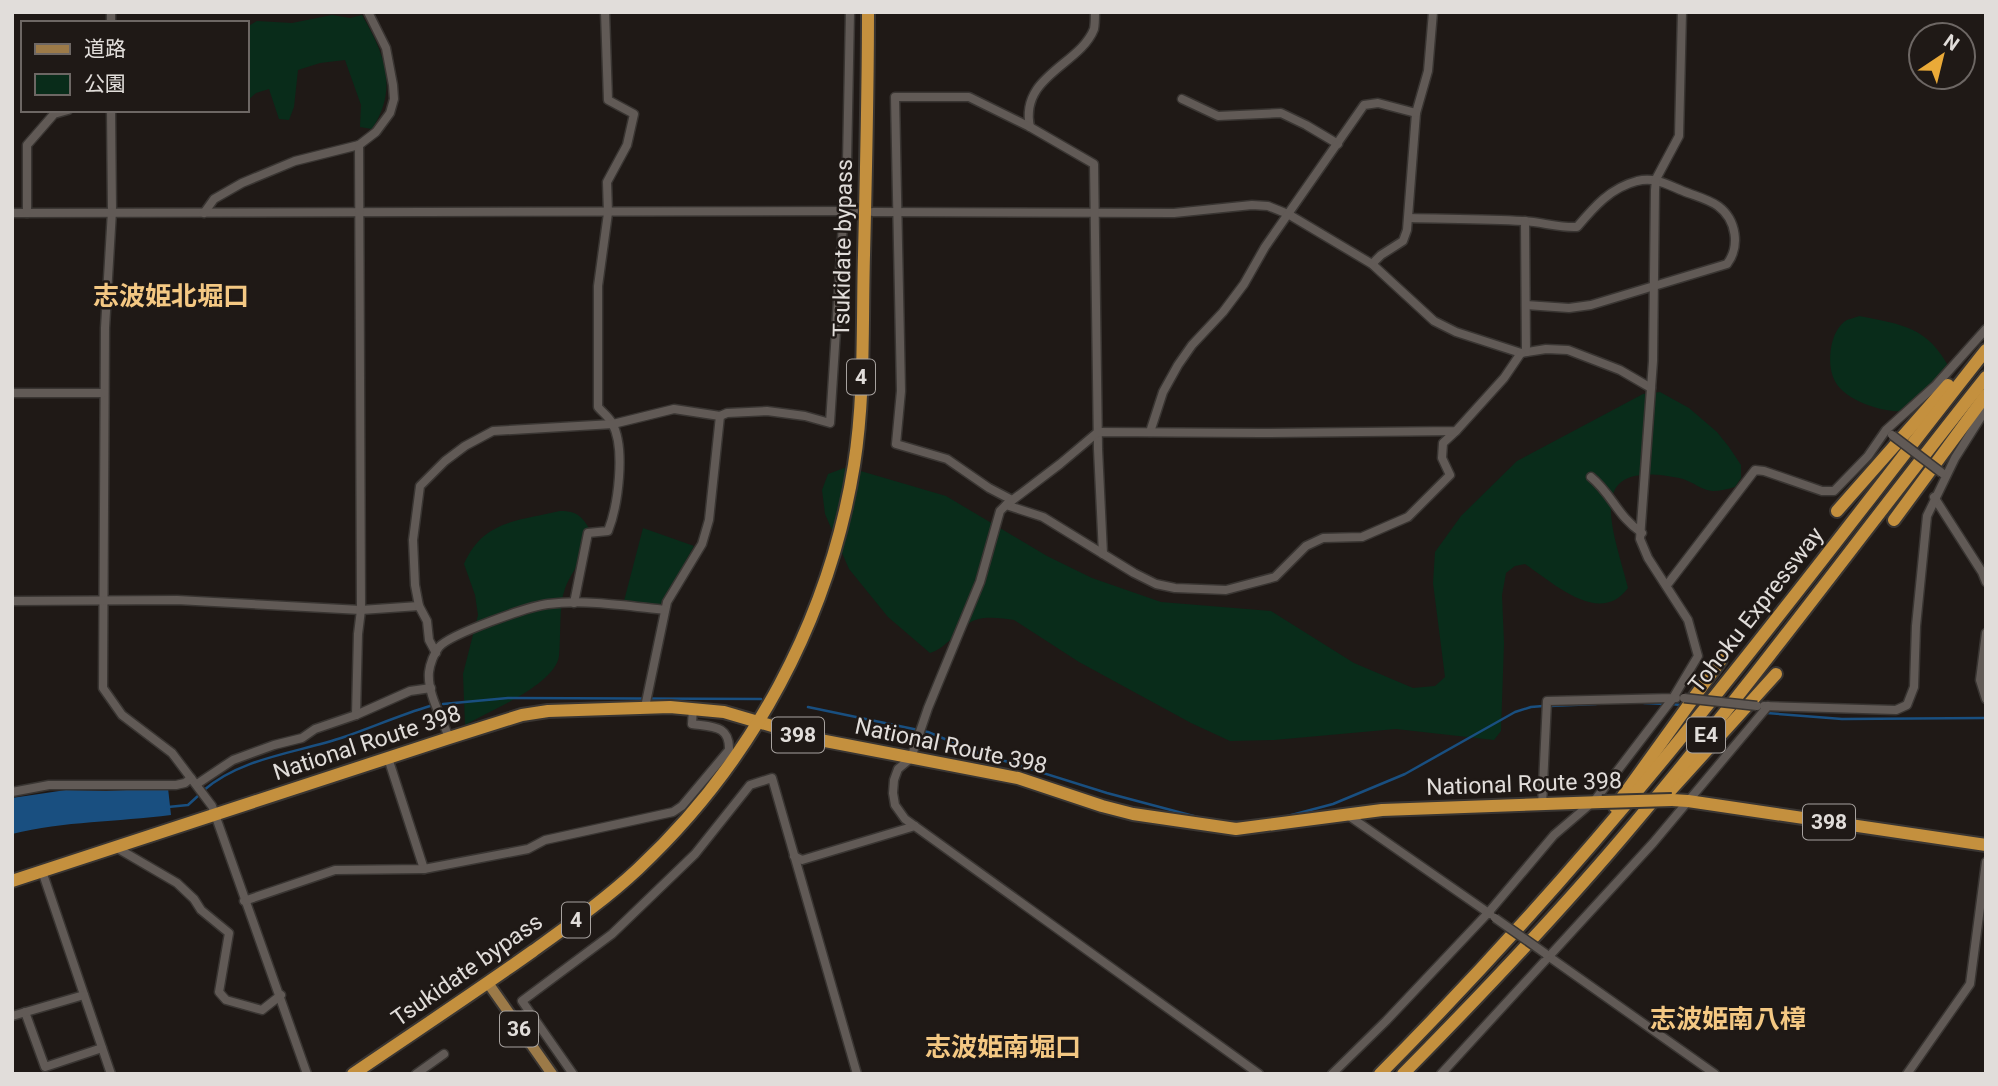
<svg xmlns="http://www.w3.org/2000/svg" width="1998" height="1086" font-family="Roboto,'Noto Sans JP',sans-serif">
  <rect width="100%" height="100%" fill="#1f1916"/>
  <!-- green -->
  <g fill="#092c1a">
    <path d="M332,15L350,18L362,15C384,53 399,88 372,129L360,127L361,105L345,60L320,63L298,70L294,107L289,120L279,119L269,89L256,93L247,101V27L257,21L292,23Z"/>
    <path d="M1859,316C1903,325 1927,326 1950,369C1941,383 1933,403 1915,409C1894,417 1848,403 1836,383C1826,367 1829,334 1844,322C1847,319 1855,318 1859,316Z"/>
    <path d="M1660,392L1689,408L1717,432L1729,447L1741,465V478L1735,487C1728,489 1720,491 1713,491C1703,491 1693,482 1683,479C1580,456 1613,527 1628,588C1600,627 1552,582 1525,564L1515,566L1506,573L1502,595L1504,643L1501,731L1494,740L1396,729L1274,740L1230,741L1191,723L1079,662L1014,620C1003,618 985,616 975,620C957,628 949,647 930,653L888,617L849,569L825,514L822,490L828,474L847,467L946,496L1047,556L1092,578L1161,602L1271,611L1354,663L1413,688L1435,686L1445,677L1433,583L1435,552L1461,516L1517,461L1643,394Z"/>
    <path d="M560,511C579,511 583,518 592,533C588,555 570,571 564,592C559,606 561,639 559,656C555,685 489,711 465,725L463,674L478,615L475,595L464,564C483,520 518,521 560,511Z"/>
    <path d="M643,528L694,546L661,605L624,601Z"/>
  </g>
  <!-- water -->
  <path fill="#194f80" d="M168,788L171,815C117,822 65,821 12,834V798L66,790L106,791Z"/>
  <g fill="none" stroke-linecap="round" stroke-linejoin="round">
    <!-- stream -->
    <g stroke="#194f80" stroke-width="2.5">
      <path d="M1644,703L1666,704"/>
      <path d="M443,704L508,698L761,699"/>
      <path d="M1672,704L1680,705"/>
      <path d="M1550,706L1596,704"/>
      <path d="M808,707L928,732L976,752L1107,793L1201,818"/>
      <path d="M1767,713L1842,719L1986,718"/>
      <path d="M204,790C243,757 297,753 344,737C373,727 400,715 430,706"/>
      <path d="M168,807L188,805L199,795"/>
      <path d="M1284,817L1333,804L1405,774L1515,712L1531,707L1543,706"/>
      <path d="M1229,822H1243"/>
    </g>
    <defs>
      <g id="minor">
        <path d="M111,23V12"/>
        <path d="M1182,99L1218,116L1281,113L1306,125L1338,144"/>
        <path d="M111,110L112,211L105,328L103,688L122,715L172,753L212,806L307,1074"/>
        <path d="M1030,127C1019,76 1080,65 1094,29C1095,24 1095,18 1095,12"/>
        <path d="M873,212L1174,213L1252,205L1268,206L1288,214L1372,264L1434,321L1456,332L1521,353L1546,349L1568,350L1620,370L1651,388"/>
        <path d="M12,213L854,211"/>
        <path d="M27,213V145L54,114L68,110"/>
        <path d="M204,213L214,199L242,183L295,161L359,145L376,132L390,113L394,99L393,85L386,48L368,12"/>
        <path d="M1409,218C1447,219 1485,219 1523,221C1542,222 1559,228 1577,227C1594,207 1610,188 1637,181C1655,177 1666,184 1683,191C1695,196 1708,199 1718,206C1737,220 1740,247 1727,264L1591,305L1569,308L1526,305"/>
        <path d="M1525,221L1526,352"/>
        <path d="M1372,264L1381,255L1403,241L1407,230L1416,113L1428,71L1433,12"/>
        <path d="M12,393H104"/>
        <path d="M1150,432L1163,392L1178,365L1192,345L1223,312L1244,284L1265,247L1364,105L1378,103L1416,113"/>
        <path d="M1591,477C1612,494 1617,516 1642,533"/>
        <path d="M1934,497L1982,572L1986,582"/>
        <path d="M1012,500L989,488L947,459L896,444L901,391L895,97H969L1030,127L1094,164L1098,449L1103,554"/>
        <path d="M1006,505L1043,517L1134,573L1156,584L1175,588L1226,590L1275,577L1306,546L1323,538L1362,537L1408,517L1450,475L1442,458L1443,443L1456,431"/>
        <path d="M1667,585L1755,470L1764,471L1822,491H1834L1868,456L1886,430L1936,385L1986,329"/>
        <path d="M12,601L177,600L361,610L419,606"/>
        <path d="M574,603L588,533L608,531C618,506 626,448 612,423C609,417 602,412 598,407V286L608,213L607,182L627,145L634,114L608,100L605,12"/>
        <path d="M1986,633L1980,680L1986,699"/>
        <path d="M436,653L429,640L427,621L419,606L415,585L413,540L420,486L445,461L465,446L493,431L613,424L674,409L720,416L727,413L767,411L805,416L830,423L847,162L850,12"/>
        <path d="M1764,706L1896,710L1907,705L1914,687L1916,626L1927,516L1955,458L1986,409"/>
        <path d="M645,707L667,602L702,544L709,520L720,416"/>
        <path d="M356,715L358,634L361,610L359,145"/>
        <path d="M449,738C442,717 427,694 429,672C430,664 434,653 439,647C450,634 530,606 548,604C586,599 628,606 665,610"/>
        <path d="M388,758L424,869"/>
        <path d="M197,784L233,760L274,745L302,738L315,729L356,715L410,691L431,688"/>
        <path d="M12,792L49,785H176L185,783L191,778"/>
        <path d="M1542,806L1547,701L1673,698L1698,656L1688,620L1648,558L1640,539L1653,361L1655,190L1656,179L1679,136L1682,12"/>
        <path d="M1349,816L1490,914"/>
        <path d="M117,848L177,883L194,899L201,910L229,933L219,992L226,1000L262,1010L281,995"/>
        <path d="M794,856L802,860L915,826"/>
        <path d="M42,871L111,1074"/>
        <path d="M244,901L335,870L424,869L528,849L545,840L673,812L682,806L729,750C730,725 712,727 692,724L693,708"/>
        <path d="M1548,956L1715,1074"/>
        <path d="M25,1012L45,1067L102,1048"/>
        <path d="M12,1016L84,995"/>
        <path d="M416,1074L444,1054"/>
        <path d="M573,1074L522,1001L612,934L695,854L750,785L772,778L857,1074"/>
        <path d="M1259,1074L905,819L895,805L893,793L894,780L898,769L911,758L928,708L980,582L1000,511L1006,505L1060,464L1098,432L1261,433L1456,431L1504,378L1521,353"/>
        <path d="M1332,1074L1386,1021L1488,913L1554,835L1595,800L1673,698H1676"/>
        <path d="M1441,1074L1653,843L1768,706"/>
        <path d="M1907,1074L1970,984L1986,862"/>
      </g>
      <path id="major" d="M488,983L552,1074"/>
      <g id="highway">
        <path d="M1837,511L1948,385"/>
        <path d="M1894,520L1986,395"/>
        <path d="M1671,790L1776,674"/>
        <path d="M1672,800L1688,801L1986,845"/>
        <path d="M1615,807L1721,660"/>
        <path d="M12,881L449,738L522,715L548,711L670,707L724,712L820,740L1018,778L1102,806L1133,814L1236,829L1382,810L1602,802"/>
        <path d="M353,1074C413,1033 474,993 533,951C569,925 606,899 638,869C752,762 829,620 854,465C865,396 862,324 864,255C866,174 868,93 868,12"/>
        <path d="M1380,1074C1486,967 1586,855 1681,738C1785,611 1884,479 1986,350"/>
        <path d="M1403,1074C1482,994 1560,912 1633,825C1755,680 1867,526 1986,377"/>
      </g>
    </defs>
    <!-- minor casing -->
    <use href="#minor" stroke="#393532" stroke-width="11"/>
    <!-- major casing -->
    <use href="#major" stroke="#393532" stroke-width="14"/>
    <!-- highway casing -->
    <use href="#highway" stroke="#393532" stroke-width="16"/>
    <!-- minor -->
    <use href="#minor" stroke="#615a56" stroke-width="8"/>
    <!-- major -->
    <use href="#major" stroke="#9c7a48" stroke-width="10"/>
    <!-- highway -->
    <use href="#highway" stroke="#c4903e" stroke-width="12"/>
    <defs>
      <g id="minor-bridge">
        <path d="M1892,435L1942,473"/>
        <path d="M1684,698L1757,706"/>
        <path d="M1495,918L1546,954"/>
      </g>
      <path id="highway-bridge" d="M1602,802L1672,800"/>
    </defs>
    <!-- minor-bridge casing -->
    <use href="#minor-bridge" stroke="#393532" stroke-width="11" stroke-linecap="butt"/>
    <!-- highway-bridge casing -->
    <use href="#highway-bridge" stroke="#393532" stroke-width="16" stroke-linecap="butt"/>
    <!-- minor-bridge -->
    <use href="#minor-bridge" stroke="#615a56" stroke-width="8"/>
    <!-- highway-bridge -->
    <use href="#highway-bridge" stroke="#c4903e" stroke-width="12"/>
  </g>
  <g text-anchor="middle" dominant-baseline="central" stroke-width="5" stroke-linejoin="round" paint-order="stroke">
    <!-- shield labels -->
    <g fill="#1f1916" stroke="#a7a29f" stroke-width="2">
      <rect x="847" y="359.5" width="28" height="35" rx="5"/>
      <rect x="772" y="717.5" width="52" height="35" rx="5"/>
      <rect x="1687" y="717.5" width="38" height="35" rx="5"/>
      <rect x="1803" y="804.5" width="52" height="35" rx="5"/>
      <rect x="562" y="902.5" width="28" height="35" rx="5"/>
      <rect x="500" y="1011.5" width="38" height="35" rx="5"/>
    </g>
    <g font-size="21" font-weight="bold" fill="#e1ddda">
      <text x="861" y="377">4</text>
      <text x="798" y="735">398</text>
      <text x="1706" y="735">E4</text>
      <text x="1829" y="822">398</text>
      <text x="576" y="920">4</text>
      <text x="519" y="1029">36</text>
    </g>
    <!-- street labels -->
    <g font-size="23" fill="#e1ddda" stroke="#1f1916">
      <text transform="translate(843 248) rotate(-89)">Tsukidate bypass</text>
      <text transform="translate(1756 610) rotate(-52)">Tohoku Expressway</text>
      <text transform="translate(367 743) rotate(-18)">National Route 398</text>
      <text transform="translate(951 746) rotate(12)">National Route 398</text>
      <text transform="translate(1524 784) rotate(-2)">National Route 398</text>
      <text transform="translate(467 970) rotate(-35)">Tsukidate bypass</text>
    </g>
    <!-- quarter labels -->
    <g font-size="26" font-weight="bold" fill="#f4c883" stroke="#1f1916">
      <text x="171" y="296">志波姫北堀口</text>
      <text x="1728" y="1019">志波姫南八樟</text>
      <text x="1003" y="1047">志波姫南堀口</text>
    </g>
  </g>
  <!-- border -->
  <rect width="1998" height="1086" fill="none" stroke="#e1ddda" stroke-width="28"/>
  <!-- legend -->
  <rect x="21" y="21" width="228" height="91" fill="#1f1916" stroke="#6d6764" stroke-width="2"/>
  <rect x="35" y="44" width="35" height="10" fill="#9c7a48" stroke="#6d6764" stroke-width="2"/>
  <text x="84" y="56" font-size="21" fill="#e1ddda">道路</text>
  <rect x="35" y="74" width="35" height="21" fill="#092c1a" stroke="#6d6764" stroke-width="2"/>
  <text x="84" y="91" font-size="21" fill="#e1ddda">公園</text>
  <!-- north arrow -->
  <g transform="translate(1942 56) rotate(35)"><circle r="33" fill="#1f1916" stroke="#6d6764" stroke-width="2"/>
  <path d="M0-5L12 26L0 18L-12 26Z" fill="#eaaa38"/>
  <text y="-10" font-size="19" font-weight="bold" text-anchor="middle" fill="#e1ddda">N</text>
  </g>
</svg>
